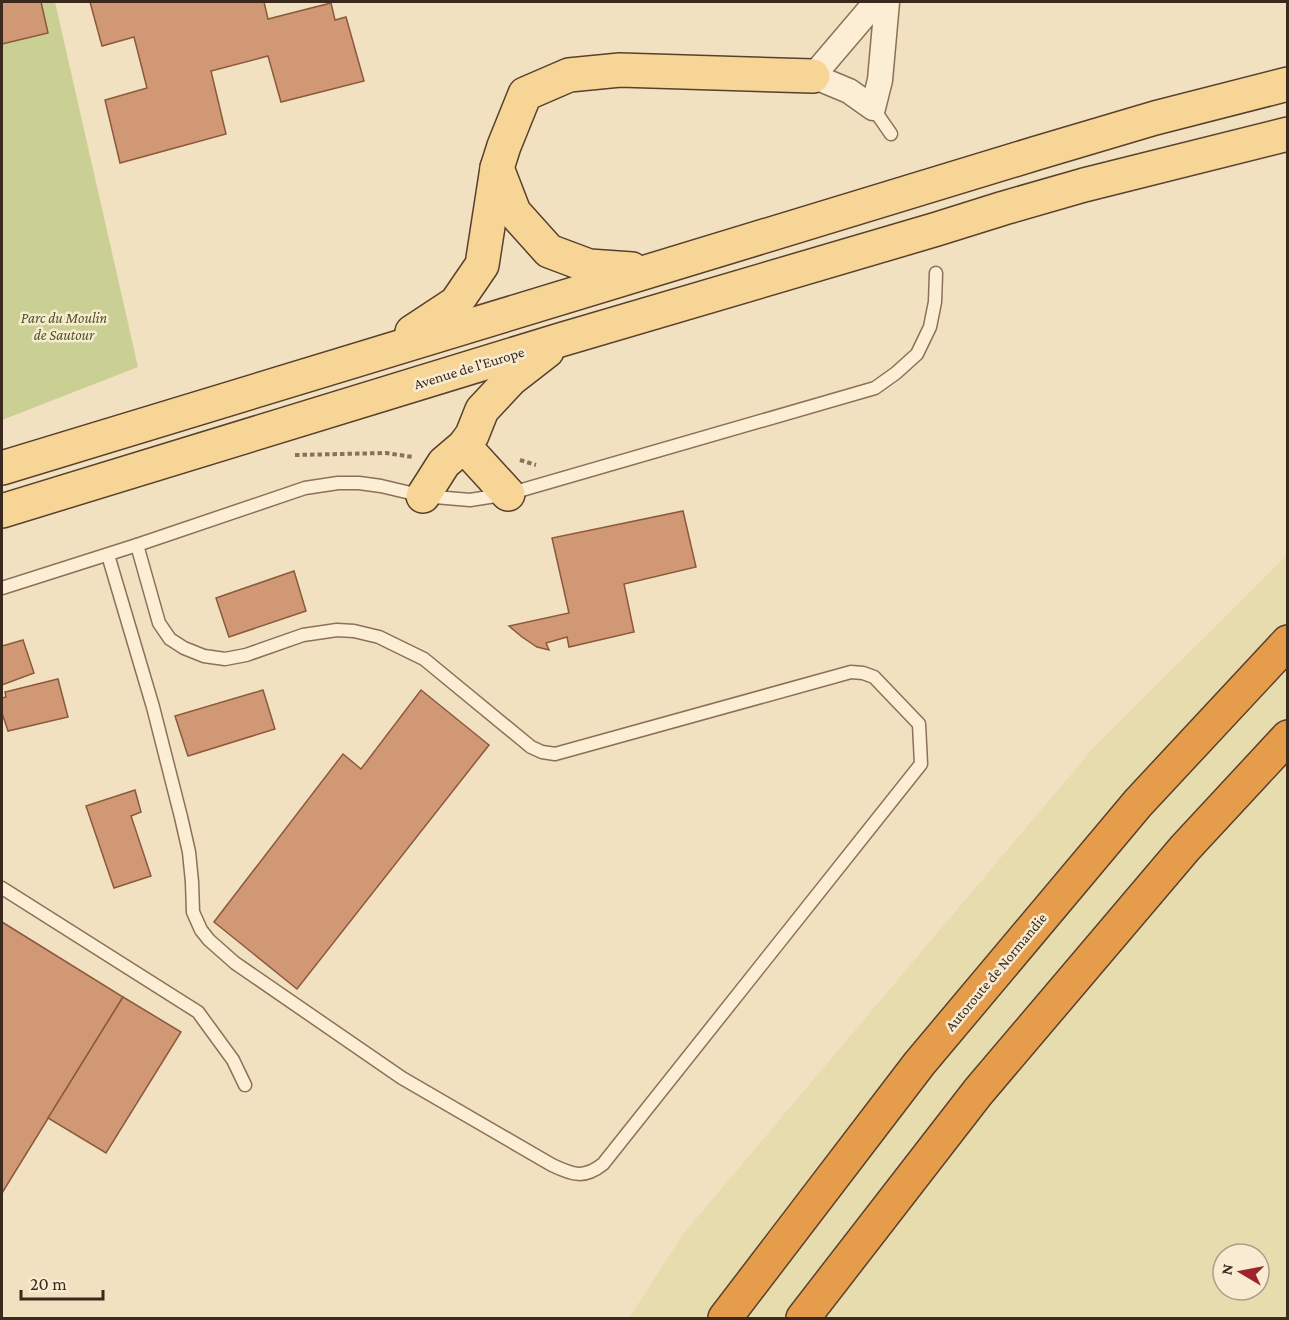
<svg xmlns="http://www.w3.org/2000/svg" width="1289" height="1320" font-family="'Crimson Pro',serif">
  <rect width="100%" height="100%" fill="#f1e1c1"/>
  <!-- farmland -->
  <path fill="#e7dcae" fill-rule="evenodd" d="M1287,555V1318H629L684,1233L1095,746ZM1223,1254H1259V1290H1223Z"/>
  <!-- green -->
  <path fill="#cacf94" d="M2,2H55L138,367L2,420Z"/>
  <!-- building -->
  <g fill="#d19875" stroke="#8c593c" stroke-width="1.5">
    <path d="M2,2H41L48,33L2,44Z"/>
    <path d="M90,2H267H264L268,19L331,3L335,20L346,17L364,81L281,102L268,56L211,71L226,134L120,163L105,100L147,88L134,37L102,46Z"/>
    <path d="M683,511L696,567L624,584L634,632L569,647L567,637L546,643L549,650L537,647L522,637L509,626L569,613L552,538Z"/>
    <path d="M294,571L306,611L229,637L216,598Z"/>
    <path d="M23,640L34,673L2,685V646Z"/>
    <path d="M58,679L68,717L8,731L2,713V698L6,697L5,692Z"/>
    <path d="M263,690L275,729L188,756L175,716Z"/>
    <path d="M421,690L489,745L297,989L214,922L343,754L361,769Z"/>
    <path d="M135,790L141,812L131,816L151,876L114,888L86,806Z"/>
    <path d="M2,922L123,997L2,1193Z"/>
    <path d="M123,997L181,1032L106,1153L48,1118Z"/>
  </g>
  <g fill="none" stroke-linecap="round" stroke-linejoin="round">
    <defs>
      <g id="lane">
        <path d="M873,108L891,134"/>
        <path d="M108,555L153,707L181,817L189,852L192,882L193,912L201,930L209,940L235,963L402,1078L552,1165C573,1175 584,1179 603,1164L921,764L919,724L874,677L863,673L851,672L555,754L542,752L531,747L424,659L379,637L354,631L337,630L303,635L246,655L225,659L204,656L184,648L170,639L159,623L137,545"/>
        <path d="M2,588L137,545L305,488L338,483H359L381,486L423,496L470,500L508,494L875,388L896,373L917,354L930,327L935,302L936,273"/>
        <path d="M2,888L198,1012L233,1060L245,1085"/>
      </g>
      <path id="street" d="M876,2L813,76L849,91L873,108L880,80L887,2"/>
      <g id="primary">
        <path d="M497,168L514,212L549,251L589,266L632,269"/>
        <path d="M412,332L456,303L482,265L497,168L504,146L525,94L569,75L620,70L813,76"/>
        <path d="M2,468L1037,153L1155,118L1288,84"/>
        <path d="M508,494L464,446L472,435L482,410L511,379L547,351"/>
        <path d="M423,496L444,463L464,446"/>
        <path d="M2,511L560,340L937,229L1004,208L1084,185L1288,134"/>
      </g>
      <g id="highway">
        <path d="M725,1318L919,1064L1138,803L1288,642"/>
        <path d="M803,1318L978,1092L1185,848L1288,737"/>
      </g>
    </defs>
    <!-- lane casing -->
    <use href="#lane" stroke="#8b7157" stroke-width="15"/>
    <!-- street casing -->
    <use href="#street" stroke="#8b7157" stroke-width="27"/>
    <!-- primary casing -->
    <use href="#primary" stroke="#59402c" stroke-width="36"/>
    <!-- highway casing -->
    <use href="#highway" stroke="#59402c" stroke-width="36"/>
    <!-- path -->
    <g stroke="#8b7157" stroke-width="4" stroke-dasharray="4.5 3" stroke-linecap="butt">
      <path d="M295,455L386,453L413,457"/>
      <path d="M520,460L536,465"/>
    </g>
    <!-- lane -->
    <use href="#lane" stroke="#fbeed5" stroke-width="12"/>
    <!-- street -->
    <use href="#street" stroke="#fbeed5" stroke-width="24"/>
    <!-- primary -->
    <use href="#primary" stroke="#f6d596" stroke-width="33"/>
    <!-- highway -->
    <use href="#highway" stroke="#e59d4c" stroke-width="33"/>
  </g>
  <g text-anchor="middle" dominant-baseline="central" stroke-width="5" stroke-linejoin="round" paint-order="stroke">
    <!-- park labels -->
    <g font-size="15" font-style="italic" fill="#4c5822" stroke="#f8ebd1">
      <text x="64" y="318">Parc du Moulin<tspan x="64" dy="17">de Sautour</tspan></text>
    </g>
    <!-- street labels -->
    <g font-size="15" fill="#3a2a1d" stroke="#f8ebd1">
      <text transform="translate(469 368) rotate(-17)">Avenue de l'Europe</text>
      <text transform="translate(996 972) rotate(-50)">Autoroute de Normandie</text>
    </g>
  </g>
  <!-- border -->
  <rect width="1289" height="1320" fill="none" stroke="#3a2a1d" stroke-width="6"/>
  <!-- north arrow -->
  <g transform="translate(1241 1272) rotate(280)"><circle r="28" fill="#f8ebd1" stroke="#ac9e89" stroke-width="1.5"/>
  <path d="M0-4.5L10 22L0 15L-10 22Z" fill="#9e2428"/>
  <text y="-9" font-size="16" font-weight="bold" text-anchor="middle" fill="#3a2a1d">N</text>
  </g>
  <!-- scale -->
  <path d="M21 1290v9h82v-9" fill="none" stroke="#3a2a1d" stroke-width="3"/>
  <text x="30" y="1290" font-size="18" fill="#3a2a1d" stroke="#f8ebd1" stroke-width="4.5" paint-order="stroke">20 m</text>
</svg>
